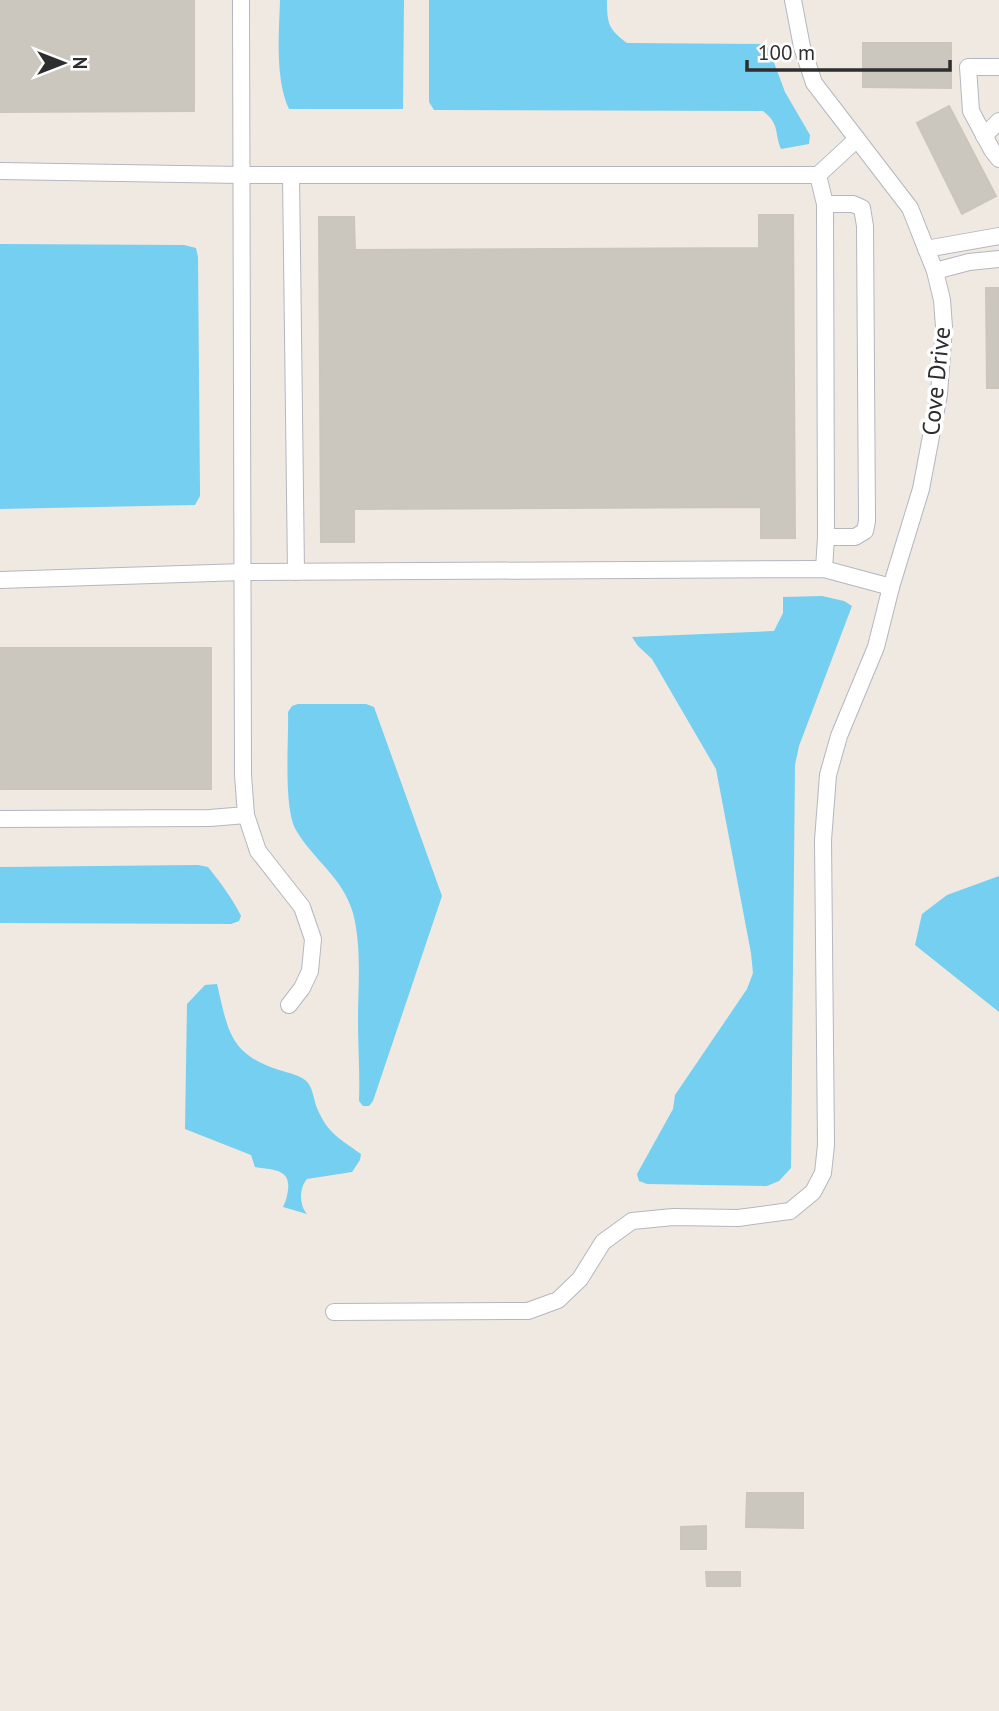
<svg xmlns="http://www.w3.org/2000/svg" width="999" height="1711" font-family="'PT Sans',sans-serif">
  <rect width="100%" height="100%" fill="#efe9e1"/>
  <!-- water -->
  <g fill="#75cff0">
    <path d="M280,0H404L403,109H289C275,79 279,33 280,0Z"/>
    <path d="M429,0H607C607,23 608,29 627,43L763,44L769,49L785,92L810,135L809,144L781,149C774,132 780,124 763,111L434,110L429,102Z"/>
    <path d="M0,244L184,245L196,248L198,257L200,496L195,505L0,509Z"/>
    <path d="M822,596L844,601L852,606L799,746L795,765L791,1168L779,1181L767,1186L647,1184L639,1181L637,1174L673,1109L675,1095L747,989L753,973L751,953L716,769L652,659L638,646L632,637L774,631L783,613V597Z"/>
    <path d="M298,704H366L374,707L442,896L373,1101L369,1106H363L359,1101C360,1073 358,1047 358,1020C358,985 362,948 353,913C342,876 314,861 296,830C283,807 289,740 288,712L292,706Z"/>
    <path d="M198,865L208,867C220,882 232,898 241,916L239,921L231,924L0,923V867Z"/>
    <path d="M999,876V1012L915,945L922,914L947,895Z"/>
    <path d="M217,984C228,1030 229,1054 279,1070C288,1073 302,1075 308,1083C313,1089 314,1101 317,1108C328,1134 339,1138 361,1154L360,1160L352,1172L307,1179C299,1188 299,1205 307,1214L283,1207C286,1201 287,1197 288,1190C291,1168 271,1170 255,1167L251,1155L185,1129L187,1004L205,985Z"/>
  </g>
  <!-- building -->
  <g fill="#cbc7bf" stroke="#cbc5ba" stroke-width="2">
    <path d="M0,0H194V111L0,112Z"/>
    <path d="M863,43H951V88L863,87Z"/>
    <path d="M949,106L996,196L962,214L917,123Z"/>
    <path d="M759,215H793L795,538H761V507L354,509V542H321L319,217H354L355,250L759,248Z"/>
    <path d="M986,288H999V388H987Z"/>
    <rect x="0" y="648" width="211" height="141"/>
    <path d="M747,1493H803V1528L746,1527Z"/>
    <path d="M706,1526V1549H681V1527Z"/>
    <path d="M706,1572H740V1586H707Z"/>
  </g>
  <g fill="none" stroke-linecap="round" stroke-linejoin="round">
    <defs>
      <g id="minor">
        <path d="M241,0L243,775L246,815L258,851L302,907L313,939L310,971L302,988L289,1005"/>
        <path d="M999,67H968L971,111L992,150L999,159"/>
        <path d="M984,136L999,121"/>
        <path d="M0,171L241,175H818"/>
        <path d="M291,175L296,572"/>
        <path d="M825,204L826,537"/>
        <path d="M926,249L999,236"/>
        <path d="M935,271L969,262L999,259"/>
        <path d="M824,569L826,537H855L865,531L867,521L865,226L862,208L853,204H825L818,175L857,139"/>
        <path d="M0,580L243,572L824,569L891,587"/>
        <path d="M0,819L210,818L246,815"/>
        <path d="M334,1312L528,1311L558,1300L580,1279L603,1242L632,1221L673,1217L738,1218L790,1211L813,1192L823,1173L826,1145L823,840L828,775L839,736L876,647L891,587L921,489L939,394L944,327L942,300L935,271L910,208L814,83L802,47L793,0"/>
      </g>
    </defs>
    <!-- minor casing -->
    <use href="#minor" stroke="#b4b7c1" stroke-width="18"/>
    <!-- minor -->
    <use href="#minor" stroke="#fff" stroke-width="16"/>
  </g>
  <g text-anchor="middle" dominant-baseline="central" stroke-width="7" stroke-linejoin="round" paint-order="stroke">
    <!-- street labels -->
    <g font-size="24" fill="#2e2e2e" stroke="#fff">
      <text transform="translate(936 381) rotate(-84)">Cove Drive</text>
    </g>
  </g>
  <!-- north arrow -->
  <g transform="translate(63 63) rotate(90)" stroke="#ffffff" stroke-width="5" paint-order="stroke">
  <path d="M0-5L12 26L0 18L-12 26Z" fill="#2e2e2e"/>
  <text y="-10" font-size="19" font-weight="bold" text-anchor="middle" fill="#2e2e2e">N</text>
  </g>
  <!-- scale -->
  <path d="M747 60v10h203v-10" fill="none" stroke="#2e2e2e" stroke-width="3.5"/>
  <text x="758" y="60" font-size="21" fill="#2e2e2e" stroke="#ffffff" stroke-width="5" paint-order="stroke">100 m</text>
</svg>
